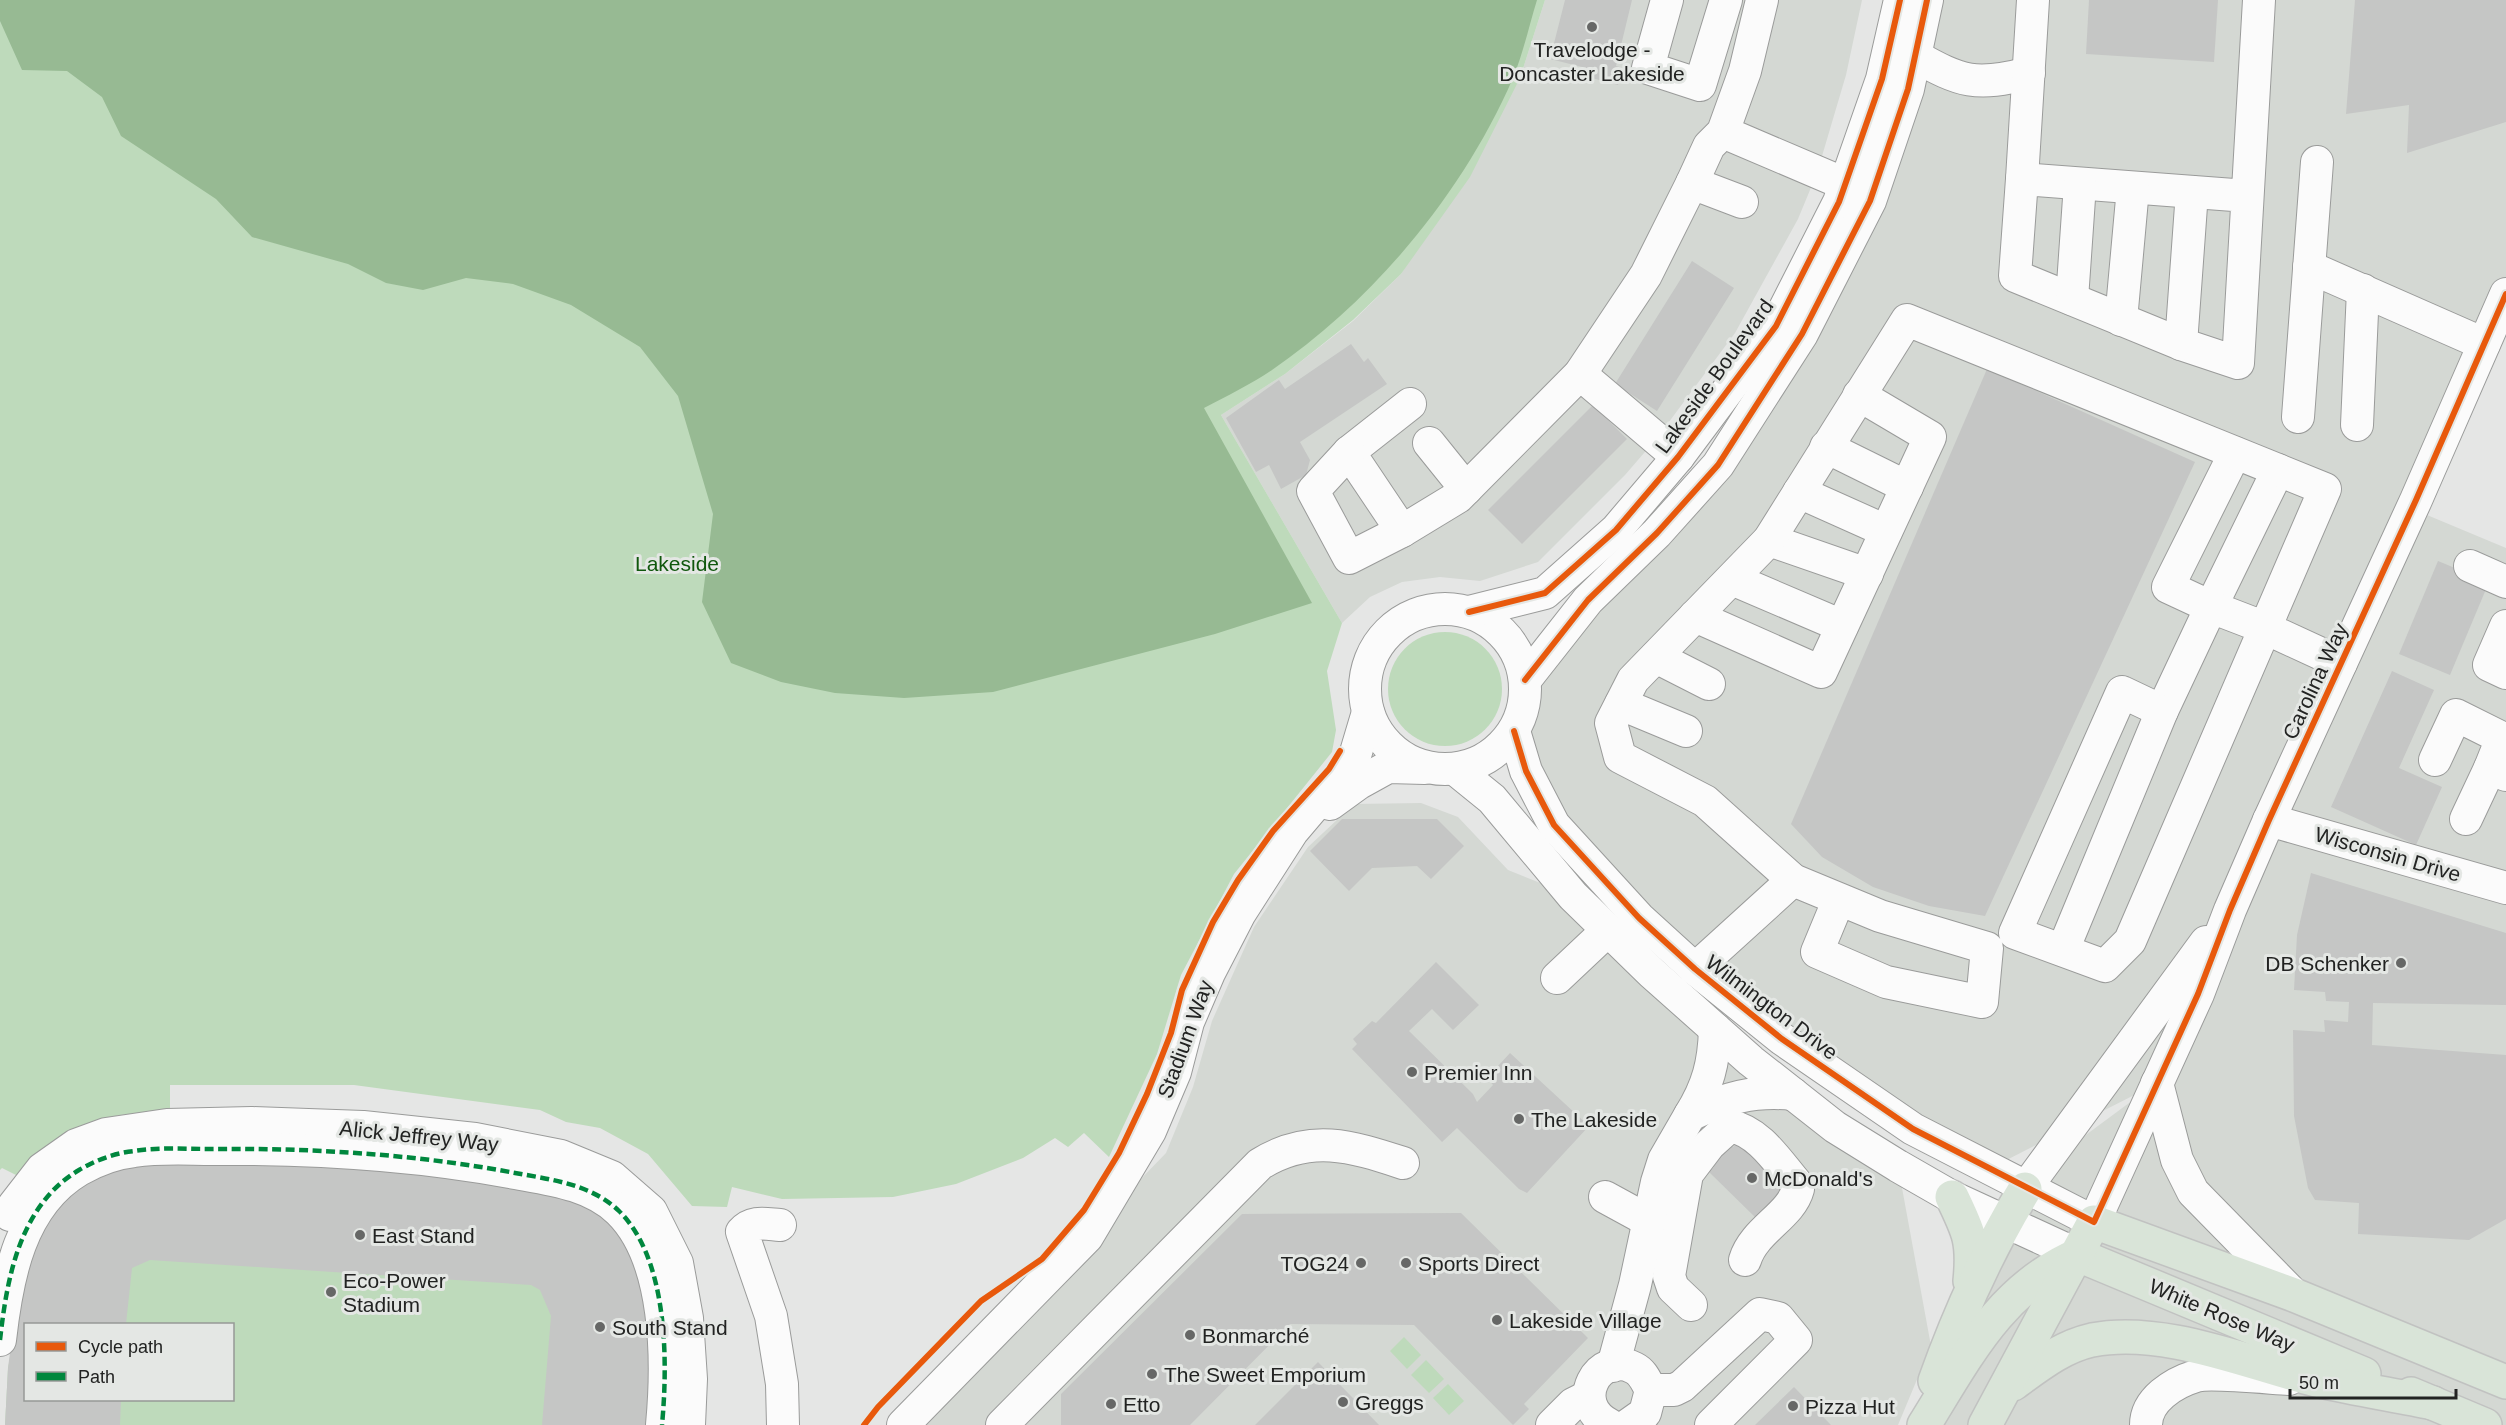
<svg xmlns="http://www.w3.org/2000/svg" width="2506" height="1425" font-family="Helvetica,sans-serif">
  <rect width="100%" height="100%" fill="#e5e6e5"/>
  <!-- built -->
  <g fill="#d4d8d3">
    <path d="M1545,0H1862L1846,75L1817,173L1798,219L1735,333L1657,438L1625,475L1538,562L1480,581L1440,577L1402,582L1370,597L1342,623L1221,415L1285,374L1353,321L1401,274L1520,78Z"/>
    <path d="M1927,0H2506V318L2427,515L2506,548V1425H1932L1968,1222L2152,1086L1987,1170L1782,1039L1554,825L1514,731L1525,680L1718,465Z"/>
    <path d="M1421,803L1458,817L1508,870L1573,896L1898,1166L1931,1346L1898,1425H903L1166,1153L1193,1087L1212,1021L1254,927L1308,847L1354,804Z"/>
  </g>
  <!-- green -->
  <g fill="#bedabb" fill-rule="evenodd">
    <path d="M0,0H1545L1520,78L1470,177L1401,274L1353,320L1285,374L1221,415L1342,623L1327,671L1336,730L1332,752L1234,874L1181,975L1157,1054L1109,1157L1084,1133L1068,1147L1055,1138L1023,1158L956,1184L893,1197L782,1199L732,1187L727,1207L692,1206L648,1154L600,1128L566,1122L540,1110L354,1085H170V1112L119,1115L66,1133L18,1176L2,1168L0,1170Z"/>
    <circle cx="1445" cy="689" r="57"/>
    <path d="M478,1178L649,1425H5L8,1368L34,1239ZM26,1324H232V1400H26Z"/>
    <path d="M1404,1337L1421,1355L1407,1369L1390,1351Z"/>
    <path d="M1426,1360L1444,1379L1429,1393L1411,1375Z"/>
    <path d="M1448,1384L1464,1401L1449,1415L1433,1398Z"/>
  </g>
  <!-- water -->
  <path fill="#97ba93" d="M0,0H1537C1529,26 1523,54 1513,78C1463,193 1375,299 1272,370C1251,384 1227,396 1204,408L1312,603L1215,634L993,692L904,698L835,693L781,682L731,663L702,602L713,514L678,396L640,347L571,305L513,284L466,278L423,290L386,283L348,264L252,237L216,199L121,136L102,97L67,71L22,70L0,21Z"/>
  <!-- building -->
  <g fill="#c5c6c5">
    <path d="M1565,0H1632L1616,66L1623,68L1618,85L1588,77L1590,69L1550,59Z"/>
    <path d="M2089,0H2218L2214,62L2086,54Z"/>
    <path d="M2355,0H2506V122L2407,153L2409,105L2346,114Z"/>
    <path d="M1692,261L1734,288L1657,411L1615,384Z"/>
    <path d="M1351,344L1364,362L1368,358L1387,384L1300,442L1310,460L1306,475L1281,489L1269,465L1256,472L1226,418L1279,380L1285,389Z"/>
    <path d="M1987,369L2195,462L1985,916L1929,906L1873,887L1822,857L1791,824Z"/>
    <path d="M1593,405L1627,439L1522,544L1488,510Z"/>
    <path d="M2438,561L2489,582L2450,675L2399,654Z"/>
    <path d="M2392,671L2434,690L2399,768L2442,787L2416,845L2331,807Z"/>
    <path d="M1342,819H1437L1464,846L1431,879L1417,866L1372,868L1349,891L1310,851Z"/>
    <path d="M2311,873L2506,933V1005L2373,1003L2372,1045L2506,1055V1219L2469,1240L2358,1234L2359,1203L2315,1200L2308,1188L2294,1116L2293,1030L2325,1032L2324,1020L2348,1022L2349,1002L2326,1001L2325,992L2294,990L2297,935Z"/>
    <path d="M1436,962L1479,1005L1453,1030L1432,1009L1409,1031L1473,1094L1477,1102L1493,1085L1487,1078L1510,1053L1589,1126L1527,1193L1519,1189L1457,1128L1442,1142L1352,1049L1357,1044L1353,1039L1372,1021L1376,1023Z"/>
    <path d="M1745,1134L1795,1184L1758,1220L1709,1172L1714,1167L1707,1160L1726,1141L1733,1147Z"/>
    <path d="M221,1160L386,1165L563,1194L592,1207L614,1228L636,1266L643,1287L651,1337L649,1425H542L551,1316L540,1290L531,1285L150,1260L132,1268L126,1324H26V1400H121L120,1425H5L8,1368L17,1298L34,1239L64,1194L122,1165Z"/>
    <path d="M1461,1213L1588,1338L1524,1404L1529,1409L1513,1425L1414,1325L1290,1324L1190,1425H1061V1394L1242,1214Z"/>
    <path d="M1318,1362L1379,1425H1255Z"/>
    <path d="M1794,1387L1831,1425H1755Z"/>
  </g>
  <g fill="none" stroke-linecap="round" stroke-linejoin="round">
    <defs>
      <g id="minor">
        <path d="M1667,0L1648,68L1700,85L1726,0"/>
        <path d="M1915,56C1961,82 1976,87 2029,73"/>
        <path d="M1723,132L1845,184"/>
        <path d="M2022,179L2033,0"/>
        <path d="M1692,183L1709,146L1723,132L1745,71L1762,0"/>
        <path d="M2247,196L2022,179L2015,276L2181,344L2238,363L2259,0"/>
        <path d="M2309,267L2484,344"/>
        <path d="M2072,299L2080,184"/>
        <path d="M2121,320L2133,188"/>
        <path d="M2181,344L2192,192"/>
        <path d="M1580,374L1678,457"/>
        <path d="M1410,404L1349,452L1402,531L1458,497L1580,374L1646,275L1692,183L1742,202"/>
        <path d="M2298,417L2317,162"/>
        <path d="M2357,425L2363,290"/>
        <path d="M1429,443L1466,489"/>
        <path d="M1826,447L1907,487"/>
        <path d="M1349,452L1313,491L1349,558L1402,531"/>
        <path d="M2235,453L2168,587L2211,607L2278,470"/>
        <path d="M1799,492L1886,531"/>
        <path d="M1769,540L1867,574"/>
        <path d="M2470,566L2506,582"/>
        <path d="M1732,579L1842,626"/>
        <circle cx="1445" cy="689" r="80"/>
        <path d="M1469,612L1545,593L1616,530L1678,457L1776,326L1839,202L1882,79L1900,0"/>
        <path d="M1695,616L1821,672L1930,437L1859,395"/>
        <path d="M2506,626L2489,665L2506,673"/>
        <path d="M1656,657L1709,684"/>
        <path d="M1525,680L1588,600L1657,533L1718,465L1802,334L1870,201L1908,89L1927,0"/>
        <path d="M1621,704L1686,731"/>
        <path d="M1514,731L1526,771L1554,825L1639,918L1695,969L1782,1039L1913,1129L2094,1222L2198,994L2230,910L2269,820L2416,500L2506,294"/>
        <path d="M2435,760L2456,715L2502,738L2490,768L2506,775"/>
        <path d="M1455,769L1492,799L1573,896L1652,973L1751,1061L1835,1127L1898,1166L1952,1197L2078,1255"/>
        <path d="M1330,804L1359,783L1388,767L1425,768"/>
        <path d="M2466,819L2490,768"/>
        <path d="M2269,820L2506,888"/>
        <path d="M1839,899L1817,952L1886,982L1982,1002L1987,948L1880,916L1793,880L1705,801L1620,757L1611,723L1633,680L1769,540L1907,320L2325,489L2130,941L2105,966L2015,933L2122,692L2162,711L2211,607L2263,627L2341,663"/>
        <path d="M2063,950L2162,711"/>
        <path d="M1695,969L1793,880"/>
        <path d="M1557,978L1608,930"/>
        <path d="M1715,1029C1714,1063 1708,1086 1690,1115C1726,1098 1753,1090 1793,1094"/>
        <path d="M2157,1083L2177,1160L2193,1192L2294,1295"/>
        <path d="M2025,1189L2206,942"/>
        <path d="M1605,1197L1649,1221"/>
        <path d="M10,1215L14,1205L42,1169L76,1145L106,1134L167,1125L252,1123L363,1127L475,1139L561,1156L612,1177L651,1211L677,1263L687,1318L691,1379L689,1425"/>
        <path d="M780,1225C766,1224 752,1220 742,1232L771,1316L782,1384L783,1425"/>
        <path d="M1691,1305L1673,1288L1669,1276L1687,1174L1709,1145L1730,1126C1759,1131 1778,1162 1796,1183L1798,1189C1791,1216 1754,1230 1745,1260"/>
        <path d="M0,1340C7,1277 20,1205 79,1170C96,1160 115,1153 134,1151C160,1147 187,1149 213,1149C313,1148 411,1154 510,1172C547,1179 590,1183 619,1211C668,1259 668,1361 662,1425"/>
        <path d="M1613,1366L1635,1285L1657,1182L1664,1160L1690,1115"/>
        <path d="M1651,1390H1674L1682,1386L1760,1314L1778,1318L1796,1340L1711,1425"/>
        <path d="M903,1425L1087,1237L1150,1131L1175,1072L1188,1022L1209,973L1240,913L1292,832L1354,759L1368,712"/>
        <path d="M1002,1425L1260,1164C1310,1133 1351,1146 1403,1163"/>
        <path d="M1552,1425L1573,1404L1589,1396"/>
        <path d="M1610,1425C1568,1404 1598,1349 1634,1368C1644,1373 1646,1382 1651,1390L1645,1413L1628,1425"/>
        <path d="M2146,1425C2146,1400 2173,1383 2196,1376C2210,1372 2270,1378 2289,1379"/>
      </g>
      <g id="highway">
        <path d="M1952,1197C1969,1232 1974,1242 1970,1281"/>
        <path d="M2078,1255L2364,1374"/>
        <path d="M1935,1381C1959,1314 1988,1250 2025,1189"/>
        <path d="M2013,1384C2038,1366 2061,1347 2092,1340C2163,1326 2248,1363 2316,1380C2355,1389 2394,1395 2433,1403"/>
        <path d="M2411,1394L2485,1425"/>
        <path d="M1924,1425C1967,1356 2001,1287 2080,1254"/>
        <path d="M1985,1425L2094,1222L2294,1295L2506,1382"/>
      </g>
    </defs>
    <!-- minor casing -->
    <use href="#minor" stroke="#9a9b9a" stroke-width="34"/>
    <!-- highway casing -->
    <use href="#highway" stroke="#c1c2c1" stroke-width="36"/>
    <!-- minor -->
    <use href="#minor" stroke="#fbfbfb" stroke-width="32"/>
    <!-- highway -->
    <use href="#highway" stroke="#d9e4d8" stroke-width="33"/>
    <!-- quiet -->
    <path stroke="#00873e" stroke-width="4.5" stroke-dasharray="9 4.5" stroke-linecap="butt" d="M0,1340C7,1277 20,1205 79,1170C96,1160 115,1153 134,1151C160,1147 187,1149 213,1149C313,1148 411,1154 510,1172C547,1179 590,1183 619,1211C668,1259 668,1361 662,1425"/>
    <defs>
      <g id="cycleway">
        <path d="M1469,612L1545,593L1616,530L1678,457L1776,326L1839,202L1882,79L1900,0"/>
        <path d="M1525,680L1588,600L1657,533L1718,465L1802,334L1870,201L1908,89L1927,0"/>
        <path d="M1514,731L1526,771L1554,825L1639,918L1695,969L1782,1039L1913,1129L2094,1222L2198,994L2230,910L2269,820L2416,500L2506,294"/>
        <path d="M864,1425L878,1407L981,1301L1042,1259L1084,1210L1119,1153L1147,1094L1171,1033L1182,990L1213,922L1238,880L1273,831L1329,769L1340,751"/>
      </g>
    </defs>
    <!-- cycleway casing -->
    <use href="#cycleway" stroke="#e4e7e4" stroke-width="10"/>
    <!-- cycleway -->
    <use href="#cycleway" stroke="#e8590c" stroke-width="6"/>
  </g>
  <!-- markers -->
  <g fill="#666766" stroke="#e4e7e4" stroke-width="2">
    <circle cx="1592" cy="27" r="6"/>
    <circle cx="2401" cy="963" r="6"/>
    <circle cx="1412" cy="1072" r="6"/>
    <circle cx="1519" cy="1119" r="6"/>
    <circle cx="1752" cy="1178" r="6"/>
    <circle cx="360" cy="1235" r="6"/>
    <circle cx="1361" cy="1263" r="6"/>
    <circle cx="1406" cy="1263" r="6"/>
    <circle cx="331" cy="1292" r="6"/>
    <circle cx="1497" cy="1320" r="6"/>
    <circle cx="600" cy="1327" r="6"/>
    <circle cx="1190" cy="1335" r="6"/>
    <circle cx="1152" cy="1374" r="6"/>
    <circle cx="1343" cy="1402" r="6"/>
    <circle cx="1111" cy="1404" r="6"/>
    <circle cx="1793" cy="1406" r="6"/>
  </g>
  <g text-anchor="middle" dominant-baseline="central" stroke-width="6" stroke-linejoin="round" paint-order="stroke">
    <!-- poi labels -->
    <g font-size="21" fill="#222322" stroke="#e4e7e4" text-anchor="start">
      <text x="1592" y="49" text-anchor="middle">Travelodge -<tspan x="1592" dy="24">Doncaster Lakeside</tspan></text>
      <text x="2389" y="963" text-anchor="end">DB Schenker</text>
      <text x="1424" y="1072">Premier Inn</text>
      <text x="1531" y="1119">The Lakeside</text>
      <text x="1764" y="1178">McDonald's</text>
      <text x="372" y="1235">East Stand</text>
      <text x="1349" y="1263" text-anchor="end">TOG24</text>
      <text x="1418" y="1263">Sports Direct</text>
      <text x="343" y="1280">Eco-Power<tspan x="343" dy="24">Stadium</tspan></text>
      <text x="1509" y="1320">Lakeside Village</text>
      <text x="612" y="1327">South Stand</text>
      <text x="1202" y="1335">Bonmarché</text>
      <text x="1164" y="1374">The Sweet Emporium</text>
      <text x="1355" y="1402">Greggs</text>
      <text x="1123" y="1404">Etto</text>
      <text x="1805" y="1406">Pizza Hut</text>
    </g>
    <!-- street labels -->
    <g font-size="21" fill="#222322" stroke="#e4e7e4">
      <text transform="translate(1714 376) rotate(-54)">Lakeside Boulevard</text>
      <text transform="translate(2315 681) rotate(-65)">Carolina Way</text>
      <text transform="translate(2388 854) rotate(16)">Wisconsin Drive</text>
      <text transform="translate(1772 1007) rotate(37)">Wilmington Drive</text>
      <text transform="translate(1185 1039) rotate(-70)">Stadium Way</text>
      <text transform="translate(419 1136) rotate(6)">Alick Jeffrey Way</text>
      <text transform="translate(2222 1315) rotate(23)">White Rose Way</text>
    </g>
    <!-- park labels -->
    <g font-size="21" fill="#10580d" stroke="#e4e7e4">
      <text x="677" y="563">Lakeside</text>
    </g>
  </g>
  <!-- legend -->
  <rect x="24" y="1323" width="210" height="78" fill="#e4e7e4" stroke="#969996" stroke-width="1.5"/>
  <rect x="36" y="1342" width="30" height="9" fill="#e8590c" stroke="#969996" stroke-width="1.5"/>
  <text x="78" y="1353" font-size="18" fill="#222322">Cycle path</text>
  <rect x="36" y="1372" width="30" height="9" fill="#00873e" stroke="#969996" stroke-width="1.5"/>
  <text x="78" y="1383" font-size="18" fill="#222322">Path</text>
  <!-- scale -->
  <path d="M2290 1389v9h166v-9" fill="none" stroke="#222322" stroke-width="3"/>
  <text x="2299" y="1389" font-size="18" fill="#222322" stroke="#e4e7e4" stroke-width="4.5" paint-order="stroke">50 m</text>
</svg>
